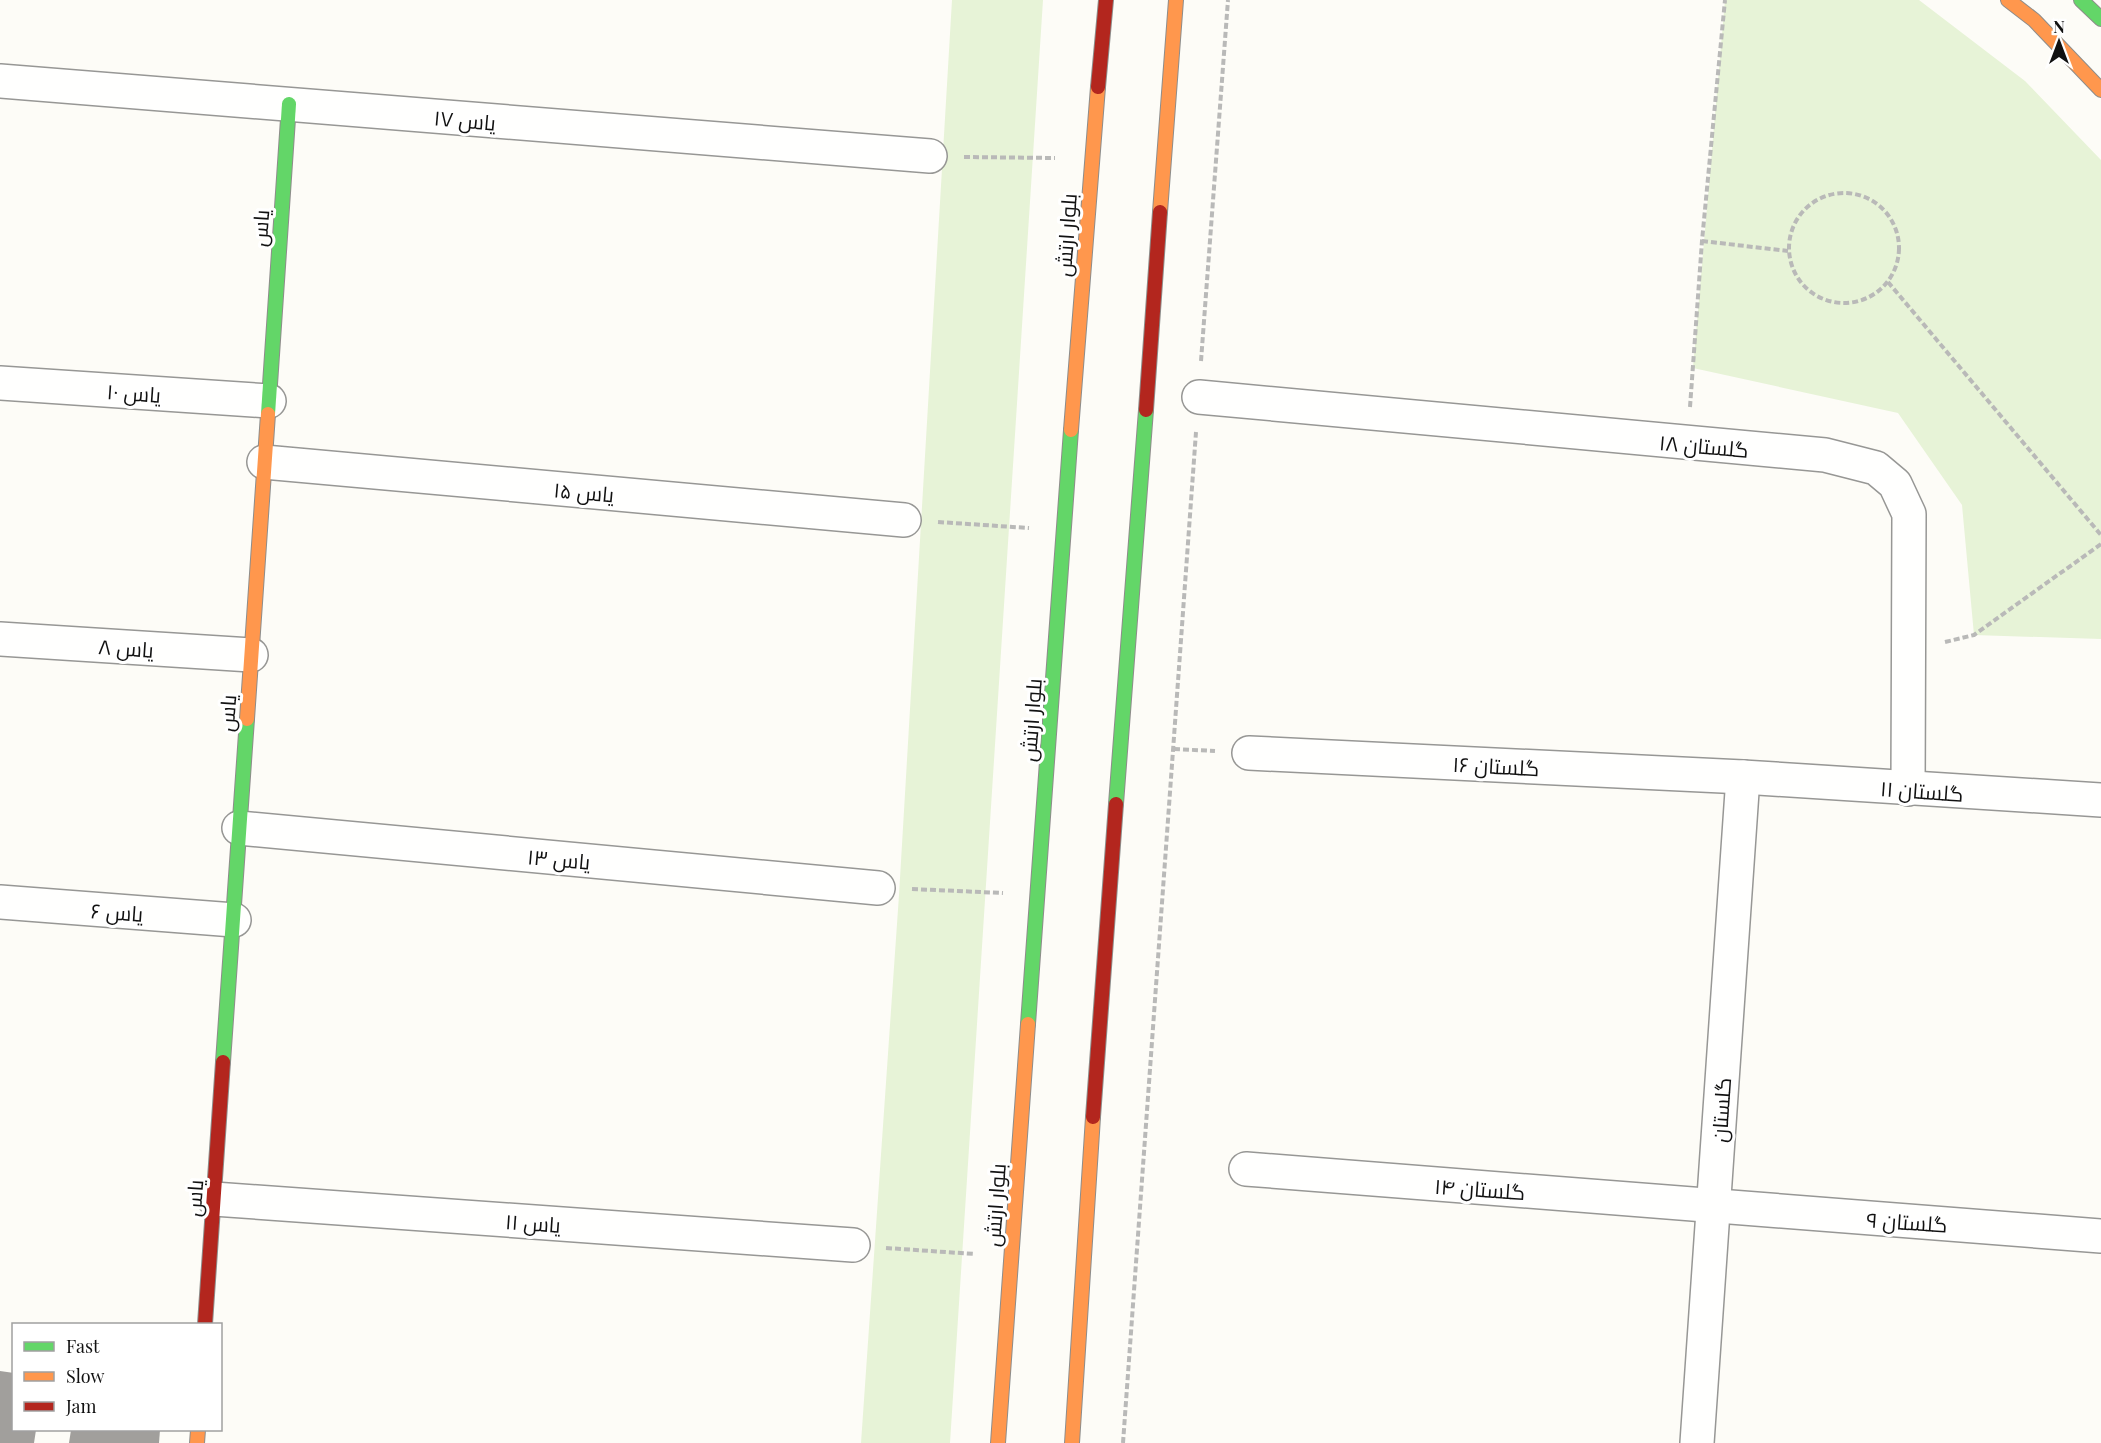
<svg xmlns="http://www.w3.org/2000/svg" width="2101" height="1443" font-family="'Playfair Display',Cairo,serif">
  <rect width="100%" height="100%" fill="#fdfcf7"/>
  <!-- green -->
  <g fill="#e7f3d7">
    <path d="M952,0H1043L950,1443H861L899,895Z"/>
    <path d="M1725,0H1919L2025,81L2101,160V639L1974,635L1962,505L1898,413L1693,368Z"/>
  </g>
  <!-- building -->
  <g fill="#a19f9c">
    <path d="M0,1371L14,1373V1430H36L34,1443H0Z"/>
    <path d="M71,1430H160L159,1443H69Z"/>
  </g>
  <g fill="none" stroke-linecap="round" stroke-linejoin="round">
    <defs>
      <g id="street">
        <path d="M0,81L930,156"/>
        <path d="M0,383L269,401"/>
        <path d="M1199,397L1825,455L1876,468L1895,484L1909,514L1908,789"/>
        <path d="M264,462L904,520"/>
        <path d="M0,639L251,655"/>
        <path d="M1249,753L1743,777L2101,800"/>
        <path d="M239,828L878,888"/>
        <path d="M0,902L234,920"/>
        <path d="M1246,1169L2101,1236"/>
        <path d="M214,1199L853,1245"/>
        <path d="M1697,1443L1743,777"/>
      </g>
      <g id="fast">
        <path d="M2081,0L2101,19"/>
        <path d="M268,414L289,104"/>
        <path d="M1116,804L1146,410"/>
        <path d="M1028,1024L1071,430"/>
        <path d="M223,1062L247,719"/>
      </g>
      <g id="slow">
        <path d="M2008,0L2034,20L2101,90"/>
        <path d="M1160,212L1176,0"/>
        <path d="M1071,430L1098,87"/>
        <path d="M247,719L268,414"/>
        <path d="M197,1443L198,1430"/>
        <path d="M998,1443L1028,1024"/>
        <path d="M1072,1443L1093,1117"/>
      </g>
      <g id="jam">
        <path d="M1098,87L1106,0"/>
        <path d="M1146,410L1160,212"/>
        <path d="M1093,1117L1116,804"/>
        <path d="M205,1324L223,1062"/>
      </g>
    </defs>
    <!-- street casing -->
    <use href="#street" stroke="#979795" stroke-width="36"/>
    <!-- fast casing -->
    <use href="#fast" stroke="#8e8d8b" stroke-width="16"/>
    <!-- slow casing -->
    <use href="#slow" stroke="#8e8d8b" stroke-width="16"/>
    <!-- jam casing -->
    <use href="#jam" stroke="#8e8d8b" stroke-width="16"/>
    <!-- path -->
    <g stroke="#b9b9b8" stroke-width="4" stroke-dasharray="6 3" stroke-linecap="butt">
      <path d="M964,157L1055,158"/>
      <circle cx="1844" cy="248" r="55"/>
      <path d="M1702,241L1788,251"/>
      <path d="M1888,282L2101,535"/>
      <path d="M1201,361L1228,0"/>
      <path d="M1690,407L1702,241L1725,0"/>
      <path d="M938,522L1029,528"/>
      <path d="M1945,642L1974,635L2101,544"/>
      <path d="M1174,749L1215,751"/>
      <path d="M912,889L1003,893"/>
      <path d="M886,1248L975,1254"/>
      <path d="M1123,1443L1196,432"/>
    </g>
    <!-- street -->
    <use href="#street" stroke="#fffffe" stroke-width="33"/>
    <!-- fast -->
    <use href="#fast" stroke="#63d668" stroke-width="14"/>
    <!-- slow -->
    <use href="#slow" stroke="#ff974d" stroke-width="14"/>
    <!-- jam -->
    <use href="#jam" stroke="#b3261e" stroke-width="14"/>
  </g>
  <g text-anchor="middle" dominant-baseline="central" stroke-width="6" stroke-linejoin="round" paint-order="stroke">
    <!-- street labels -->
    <g font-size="21" fill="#111" stroke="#fff">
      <text transform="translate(465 119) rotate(5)">یاس ۱۷</text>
      <text transform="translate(259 228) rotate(-86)">یاس</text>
      <text transform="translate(1065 235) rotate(-86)">بلوار ارتش</text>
      <text transform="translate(134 392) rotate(4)">یاس ۱۰</text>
      <text transform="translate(1704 445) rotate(5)">گلستان ۱۸</text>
      <text transform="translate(584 491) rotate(5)">یاس ۱۵</text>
      <text transform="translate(126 647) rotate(4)">یاس ۸</text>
      <text transform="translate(226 713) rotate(-86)">یاس</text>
      <text transform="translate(1030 720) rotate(-86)">بلوار ارتش</text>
      <text transform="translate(1496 765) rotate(3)">گلستان ۱۶</text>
      <text transform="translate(1922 790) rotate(4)">گلستان ۱۱</text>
      <text transform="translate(559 858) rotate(5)">یاس ۱۳</text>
      <text transform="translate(117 911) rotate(4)">یاس ۶</text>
      <text transform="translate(1720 1110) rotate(-86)">گلستان</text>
      <text transform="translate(1480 1188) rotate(4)">گلستان ۱۴</text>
      <text transform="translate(193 1198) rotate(-86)">یاس</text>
      <text transform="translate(994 1205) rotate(-86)">بلوار ارتش</text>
      <text transform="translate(1907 1221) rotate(4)">گلستان ۹</text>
      <text transform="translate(533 1222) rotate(4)">یاس ۱۱</text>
    </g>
  </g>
  <!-- legend -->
  <rect x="12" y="1323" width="210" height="108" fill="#ffffff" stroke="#a0a0a0" stroke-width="1.5"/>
  <rect x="24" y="1342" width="30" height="9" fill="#63d668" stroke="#a0a0a0" stroke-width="1.5"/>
  <text x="66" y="1353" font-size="18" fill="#111111">Fast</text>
  <rect x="24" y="1372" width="30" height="9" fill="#ff974d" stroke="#a0a0a0" stroke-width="1.5"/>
  <text x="66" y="1383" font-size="18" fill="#111111">Slow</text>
  <rect x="24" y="1402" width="30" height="9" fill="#b3261e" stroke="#a0a0a0" stroke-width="1.5"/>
  <text x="66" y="1413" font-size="18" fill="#111111">Jam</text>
  <!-- north arrow -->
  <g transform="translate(2059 42)" stroke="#ffffff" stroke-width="4.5" paint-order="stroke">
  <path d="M0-4.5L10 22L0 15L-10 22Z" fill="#111111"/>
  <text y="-9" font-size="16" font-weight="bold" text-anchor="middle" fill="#111111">N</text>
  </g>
</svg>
